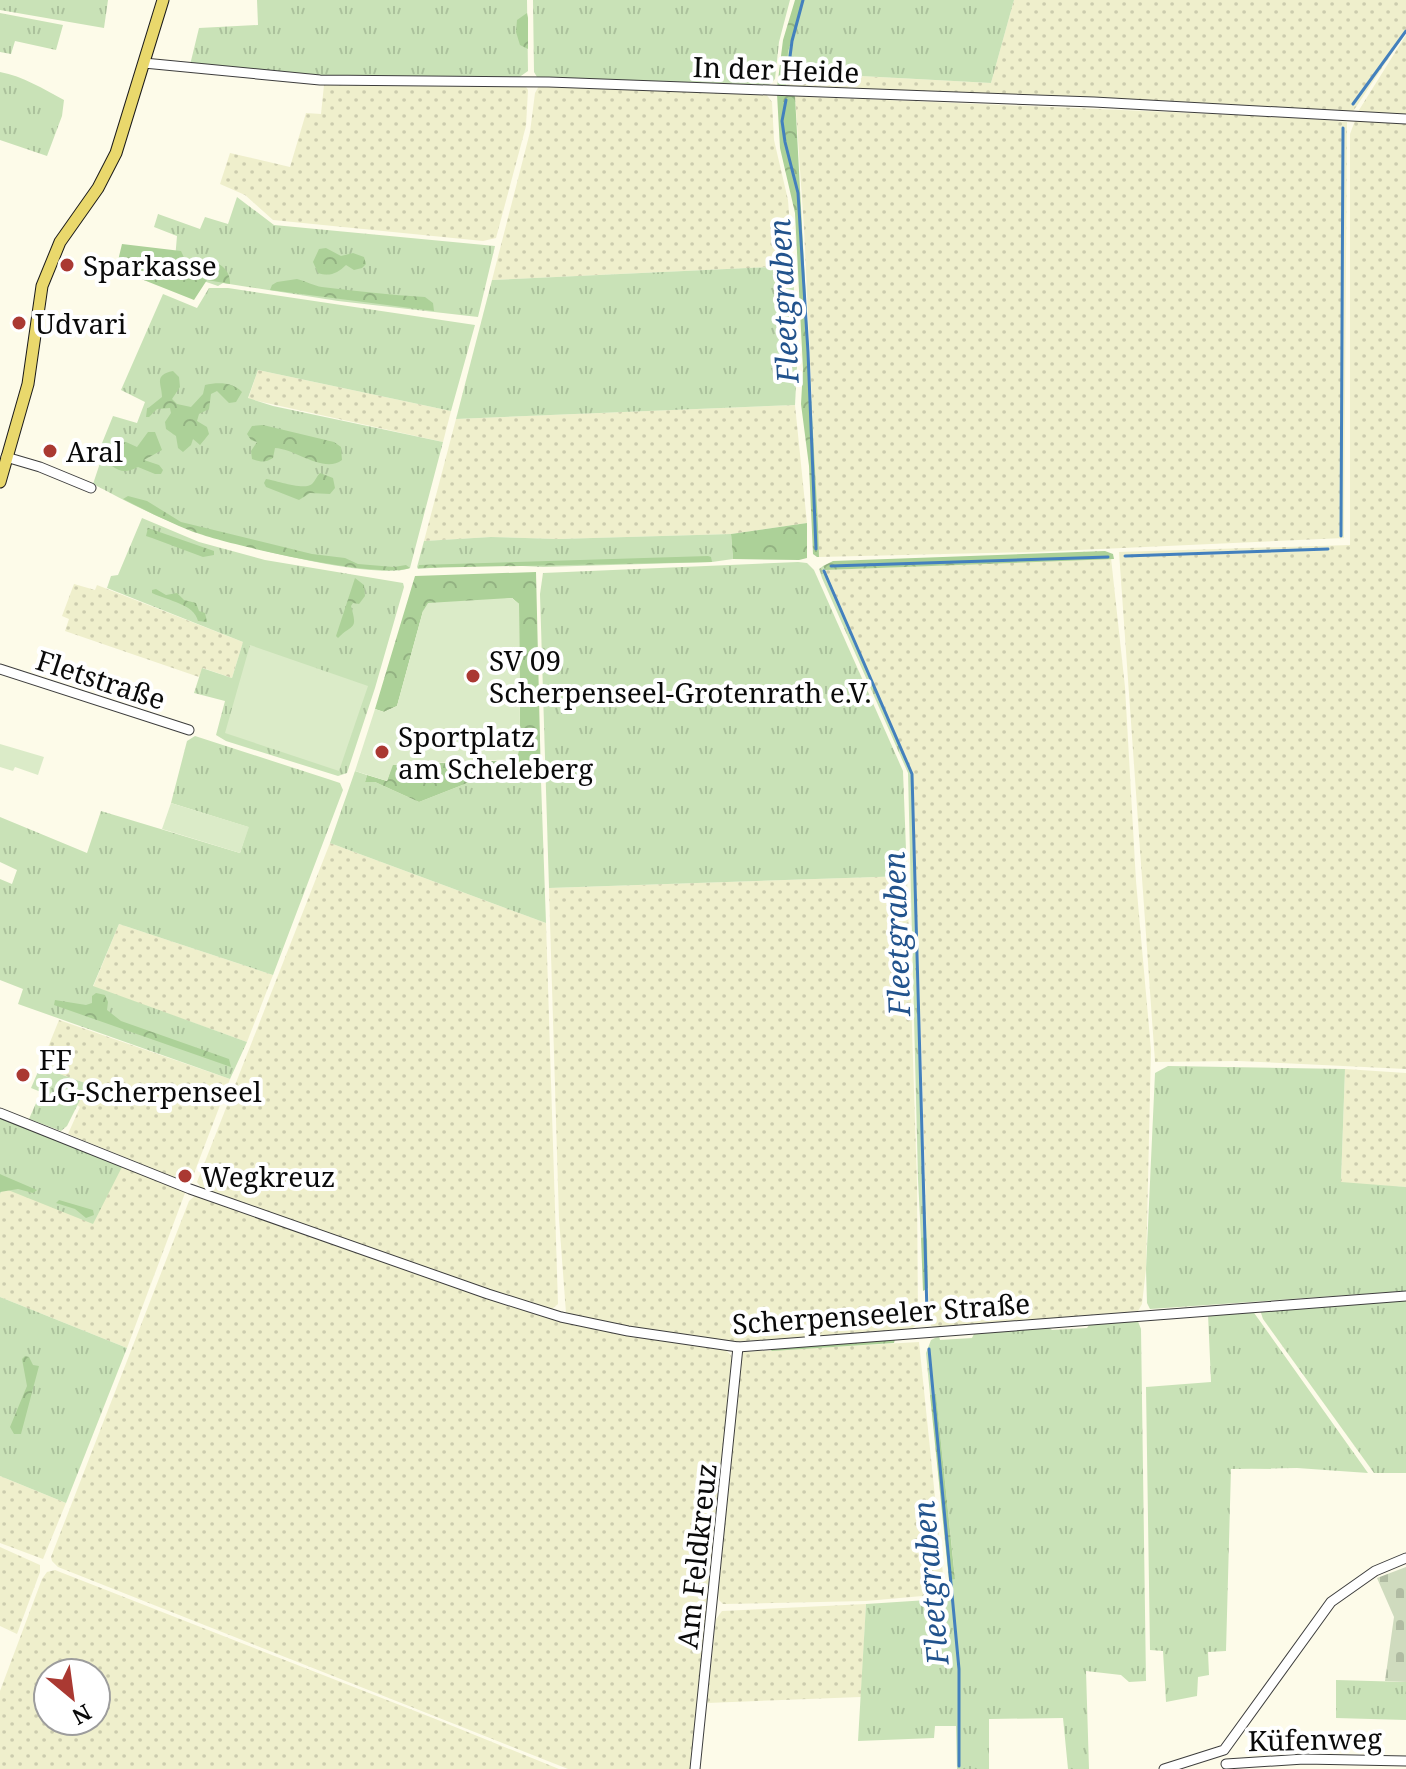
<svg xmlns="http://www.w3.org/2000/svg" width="1406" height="1769" font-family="'Noto Serif',serif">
  <defs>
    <pattern id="farmland-dots" width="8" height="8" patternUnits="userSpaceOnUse" patternTransform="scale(2)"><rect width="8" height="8" fill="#efefcc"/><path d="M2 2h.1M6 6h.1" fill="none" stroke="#ccccae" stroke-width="1.8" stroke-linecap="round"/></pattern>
    <pattern id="grass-tufts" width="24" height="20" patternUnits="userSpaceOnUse" patternTransform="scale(2)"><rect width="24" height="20" fill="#c9e2b7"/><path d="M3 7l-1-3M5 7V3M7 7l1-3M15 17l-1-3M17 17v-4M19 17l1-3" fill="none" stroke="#abc19c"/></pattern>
    <pattern id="forest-crowns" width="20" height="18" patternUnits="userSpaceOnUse" patternTransform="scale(2)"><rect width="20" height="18" fill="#acd198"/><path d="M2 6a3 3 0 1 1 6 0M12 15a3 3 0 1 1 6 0" fill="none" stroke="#93b282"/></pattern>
    <pattern id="cemetery-stones" width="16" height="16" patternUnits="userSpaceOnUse" patternTransform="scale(2)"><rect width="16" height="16" fill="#cfdbbe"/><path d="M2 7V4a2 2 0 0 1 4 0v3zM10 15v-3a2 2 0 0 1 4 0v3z" fill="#b0bba2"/></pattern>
  </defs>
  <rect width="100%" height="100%" fill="#fdfbe9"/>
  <!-- farmland -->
  <g fill="url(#farmland-dots)" fill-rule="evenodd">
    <path d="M1014,0H1406V32L1352,113L786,88V72L991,83Z"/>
    <path d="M1406,35V1069L1238,1061L1155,1062L1119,552L1350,545V134L1359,110Z"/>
    <path d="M324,85L526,87L528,90L526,126L496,238L483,241L273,220L245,195L220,184L230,153L290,167L306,113L321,114Z"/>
    <path d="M539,86L766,94L772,102L774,140L788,200L793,266L492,280L530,132L535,93Z"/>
    <path d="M795,96L1304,118L1347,122L1344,538L1034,552L819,557L804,228Z"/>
    <path d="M258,370L451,411L443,442L248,399Z"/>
    <path d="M795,405L807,523L731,534L558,539L491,537L424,541L456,419Z"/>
    <path d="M1111,558L1125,687L1136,881L1151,1050L1146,1269L1142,1304L1138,1311L937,1328L931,1326L929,1308L913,775L825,570Z"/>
    <path d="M74,584L95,590L97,585L243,642L232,678L203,668L199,677L65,631L69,619L62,616Z"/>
    <path d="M330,843L546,923L558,1304L552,1309H544L202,1189L197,1182Z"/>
    <path d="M907,876L917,1183L918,1324L910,1330L732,1342L634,1328L566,1313L559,1219L549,888Z"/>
    <path d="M119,924L273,975L247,1042L93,987Z"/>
    <path d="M59,1020L230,1079L190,1184L68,1134L80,1107L77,1105L88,1084L40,1067Z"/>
    <path d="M1345,1069L1406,1073V1187L1341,1183Z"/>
    <path d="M123,1165L185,1191V1193L127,1348L0,1297V1194L2,1188Z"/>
    <path d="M196,1195L520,1309L593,1328L725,1350L731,1355L733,1365L690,1769H568L58,1567L52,1561L51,1557L189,1201Z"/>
    <path d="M919,1342L945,1594L866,1601L723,1604L719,1600L718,1593L738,1387L743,1352Z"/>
    <path d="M0,1476L66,1503L43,1559L0,1543Z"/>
    <path d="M0,1547L40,1565V1572L17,1634L0,1626Z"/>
    <path d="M55,1570L433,1718L559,1769H0V1691L42,1579L47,1572ZM96,1673V1721H48V1673Z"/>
    <path d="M866,1604L861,1697L707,1703L716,1619L722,1611Z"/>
  </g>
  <!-- grass -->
  <g fill="url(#grass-tufts)">
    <path d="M0,0H108L104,28L0,10Z"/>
    <path d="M257,0H527L528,71L518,78L335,77L190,65L199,28L258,25Z"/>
    <path d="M533,0H790L779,42L775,79L768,86L537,77L534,72Z"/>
    <path d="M804,0H1014L991,83L786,72L788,52Z"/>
    <path d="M0,13L63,25L56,50L15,41L11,54L0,52Z"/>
    <path d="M0,72C23,76 43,89 64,100L62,116L47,156L0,140Z"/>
    <path d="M237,197L274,225L495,246L478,317L338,301L223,283L218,286L174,271L177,236L154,227L158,214L200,229L205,217L228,224Z"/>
    <path d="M793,266L797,367L795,405L456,419L492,280Z"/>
    <path d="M209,288H228L475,325L451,411L258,370L248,398L273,406L443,442L410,568C374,582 216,541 176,524C148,513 120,498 93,484L101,460L98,453L113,416L137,423L145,402L121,390L163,294L197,308Z"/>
    <path d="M142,518L199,542L265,560L403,583L404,587L375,688L347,773L338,776L226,741L216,735L225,701L194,693L202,668L232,678L243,642L107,588L111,576L118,575Z"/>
    <path d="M731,534L733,559L712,562L543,567L481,564L418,569L417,567L424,541L491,537L558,539Z"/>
    <path d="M798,562L807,563L814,570L903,771L907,876L549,888L540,594L543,573Z"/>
    <path d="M823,566L913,775L921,1108L927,1239L921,1238L918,1179L908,773L822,578L819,569Z"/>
    <path d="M195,736L328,779L340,783L343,790L273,975L119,924L93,986L247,1042L230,1079L18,1004L23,989L0,980V879L12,884L17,870L0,862V817L87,853L101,811L240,853L248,827L171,803L187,741Z"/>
    <path d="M355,771L367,775L365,782H375L419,802L470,782L541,781L546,923L330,843Z"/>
    <path d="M1168,1066L1345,1069L1341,1182L1406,1187V1291L1150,1309L1147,1303L1146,1269L1155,1073Z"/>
    <path d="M40,1067L88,1084L67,1126L61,1131L29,1119L41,1092L31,1088Z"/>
    <path d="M0,1117L123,1165L93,1224L3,1188L0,1194Z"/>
    <path d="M0,1297L127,1348L66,1503L0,1476Z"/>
    <path d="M1406,1298V1473H1374L1263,1319L1260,1310Z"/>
    <path d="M1252,1310L1368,1473L1297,1468L1231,1469L1226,1651L1208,1652L1209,1675L1198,1677L1197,1696L1166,1702L1163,1651L1150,1650L1146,1387L1211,1382L1208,1314Z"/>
    <path d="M1137,1319L1141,1329L1146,1681L1129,1682L1121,1675L1086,1671L1089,1769H1068L1063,1718L989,1719V1769H957L956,1726H935L934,1738L858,1741L866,1604L943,1599L949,1595V1580L955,1578L936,1395H930L926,1353L931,1340L939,1336L940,1340L972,1338L974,1334L1047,1326L1052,1330L1087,1328L1091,1322Z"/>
    <path d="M1336,1680L1406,1682V1720L1336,1718Z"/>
  </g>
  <!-- forest -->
  <g fill="url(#forest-crowns)">
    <path d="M795,0H804L788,52L786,88H777L783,40Z"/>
    <path d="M527,13L528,18V49L520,45L516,32L517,20Z"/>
    <path d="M777,94L795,96L818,525L819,557H817L813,554L809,466L801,404L803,369L795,213L780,148Z"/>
    <path d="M122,244L181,251L187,264L201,266V261C216,258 231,269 230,284L207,280L194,300L116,269Z"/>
    <path d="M326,248L341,256L353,253L364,257L366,264L362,268L354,270L346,265C338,273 330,277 318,273L313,262L319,249Z"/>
    <path d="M297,279C306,281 314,286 322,287C356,291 390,295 425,297L433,303L434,311L270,290L272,285L277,282Z"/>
    <path d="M173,371L179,377L180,387L172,399L177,404L191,407L203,394L205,385C218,382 233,382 242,392L236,402L229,403L217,391L211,394L209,409L199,414L197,421L207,427L209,434L200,445L193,439L191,445L183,452L178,448L176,436L166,429L165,422L171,413L170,408L157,409L149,417H146L147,409L162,397C162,384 153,375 173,371Z"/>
    <path d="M263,425L334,442L341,447L342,460C324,474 296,449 275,448L273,458C265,463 261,462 252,459L251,451L257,442L251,440L247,434L252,426Z"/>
    <path d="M148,432H155L162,450L144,460L159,465L163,470L161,474H155L138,467C128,472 121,473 112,466L108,452L113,444L126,442L137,447Z"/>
    <path d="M320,473L333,478L335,488L330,494L310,493L299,500L266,487L264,483L266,479C275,480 304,491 312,484C315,481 317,476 320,473Z"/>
    <path d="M128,496L147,501L181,522L312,554L345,558L358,564L394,567L406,565L410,568C376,579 228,545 191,531C168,522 145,510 123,499Z"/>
    <path d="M807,523V558L799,560L733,559L731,534Z"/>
    <path d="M148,528L214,551V555L203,557L152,538L146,536Z"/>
    <path d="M1105,551L1113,554L1114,559L825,570L823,566L833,561Z"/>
    <path d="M708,556L711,557L712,562L418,568L419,565Z"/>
    <path d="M536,572L541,781L470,782L419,802L375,782H365L367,775L387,781L392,765L515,760L520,746L519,604L512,598L423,611L397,706L384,712L375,709L415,576Z"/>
    <path d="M355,578L364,585L365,596L359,604L353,603L351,606C358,631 353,623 338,638L336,636Z"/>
    <path d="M156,589L166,595L177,593L184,600L196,603L199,611L205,613L207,622L198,621C194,604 169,601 152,593V590Z"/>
    <path d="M96,993L105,995L108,1002L107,1010L121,1021L229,1059L231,1067L54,1005L55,1000L86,1005L92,1003V996Z"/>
    <path d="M0,1174L2,1175L37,1190L33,1193L18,1189L0,1192Z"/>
    <path d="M59,1200L93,1210L94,1215L86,1218L75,1209L56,1203Z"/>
    <path d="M925,1237L927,1239L928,1288L923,1291L921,1238Z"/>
    <path d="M895,1338L894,1343L772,1351L769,1349Z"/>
    <path d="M25,1356L29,1357L33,1365L39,1366L21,1434H14L10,1427L27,1386L22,1359Z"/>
    <path d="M936,1394L955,1579L949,1580L930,1395Z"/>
  </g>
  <!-- cemetery -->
  <path fill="url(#cemetery-stones)" d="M1406,1567V1682L1385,1681L1394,1617L1377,1578Z"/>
  <!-- pitch -->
  <g fill="#dbebc8">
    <path d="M512,598L519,604L520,746L517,759L393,765L387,781L355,771L375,709L384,712L397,706L423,611L428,603Z"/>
    <path d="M250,645L368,686L339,771L225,733Z"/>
    <path d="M0,744L44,757L38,775L15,767L13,771L0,767Z"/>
    <path d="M171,803L249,827L240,853L162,829Z"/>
  </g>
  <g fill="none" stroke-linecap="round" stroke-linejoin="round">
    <!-- stream -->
    <g stroke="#4380bd" stroke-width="3">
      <path d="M787,80L792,41L803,0"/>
      <path d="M786,100L782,121L785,142L798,193L808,352L816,549"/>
      <path d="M1353,104L1406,31"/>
      <path d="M1341,536L1343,128"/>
      <path d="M1125,556L1328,549"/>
      <path d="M831,566L1108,557"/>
      <path d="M824,571L912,774L927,1313"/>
      <path d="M929,1349L959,1669V1766"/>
    </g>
    <defs>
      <g id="minor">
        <path d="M144,63L320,80L549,82L1094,102L1406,119"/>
        <path d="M6,457L40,467L91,488"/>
        <path d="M0,669L189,730"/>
        <path d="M0,1113L190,1189L488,1294L561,1317L628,1331L738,1347L1406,1296"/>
        <path d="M1226,1764L1304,1759L1406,1761"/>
        <path d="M695,1769L738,1347"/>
        <path d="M1164,1769L1224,1750L1331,1602L1375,1571L1406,1558"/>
      </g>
      <path id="major" d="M0,482L28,384L42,286L60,242L98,188L116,153L163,0"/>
    </defs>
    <!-- minor casing -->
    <use href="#minor" stroke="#3d3d3d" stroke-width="11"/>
    <!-- major casing -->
    <use href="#major" stroke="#1b1b1b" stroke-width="13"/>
    <!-- minor -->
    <use href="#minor" stroke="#fff" stroke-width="9"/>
    <!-- major -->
    <use href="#major" stroke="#e9d86c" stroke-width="11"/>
  </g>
  <!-- markers -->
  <g fill="#aa3932" stroke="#fff" stroke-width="3">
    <circle cx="67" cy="265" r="8"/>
    <circle cx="19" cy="323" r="8"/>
    <circle cx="50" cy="451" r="8"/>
    <circle cx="473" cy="676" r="8"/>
    <circle cx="382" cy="752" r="8"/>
    <circle cx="23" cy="1075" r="8"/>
    <circle cx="185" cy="1176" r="8"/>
  </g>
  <g text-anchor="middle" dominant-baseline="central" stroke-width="8" stroke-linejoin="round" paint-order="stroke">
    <!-- street labels -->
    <g font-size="28" fill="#0a0a0a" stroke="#fff">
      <text transform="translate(776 69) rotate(2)">In der Heide</text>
      <text transform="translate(101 679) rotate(18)">Fletstraße</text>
      <text transform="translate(881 1313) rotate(-4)">Scherpenseeler Straße</text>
      <text transform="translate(696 1556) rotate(-84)">Am Feldkreuz</text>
      <text transform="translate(1315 1739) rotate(-1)">Küfenweg</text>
    </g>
    <!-- poi labels -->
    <g font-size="28" fill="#0a0a0a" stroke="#fff" text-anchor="start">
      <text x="83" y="265">Sparkasse</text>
      <text x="35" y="323">Udvari</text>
      <text x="66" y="451">Aral</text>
      <text x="489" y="660">SV 09<tspan x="489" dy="32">Scherpenseel-Grotenrath e.V.</tspan></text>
      <text x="398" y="736">Sportplatz<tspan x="398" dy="32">am Scheleberg</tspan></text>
      <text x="39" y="1059">FF<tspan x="39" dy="32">LG-Scherpenseel</tspan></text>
      <text x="201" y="1176">Wegkreuz</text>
    </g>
    <!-- water labels -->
    <g font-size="30" font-style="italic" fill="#22538d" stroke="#fff">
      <text transform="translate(783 301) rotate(-93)">Fleetgraben</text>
      <text transform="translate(896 934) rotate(-92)">Fleetgraben</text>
      <text transform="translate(930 1583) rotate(-95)">Fleetgraben</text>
    </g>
  </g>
  <!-- north arrow -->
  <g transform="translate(72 1697) rotate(151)"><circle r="38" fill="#ffffff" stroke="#9d9d9d" stroke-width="2"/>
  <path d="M0-6L14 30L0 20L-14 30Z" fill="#aa3932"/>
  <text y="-12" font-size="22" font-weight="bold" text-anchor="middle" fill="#0a0a0a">N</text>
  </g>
</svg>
